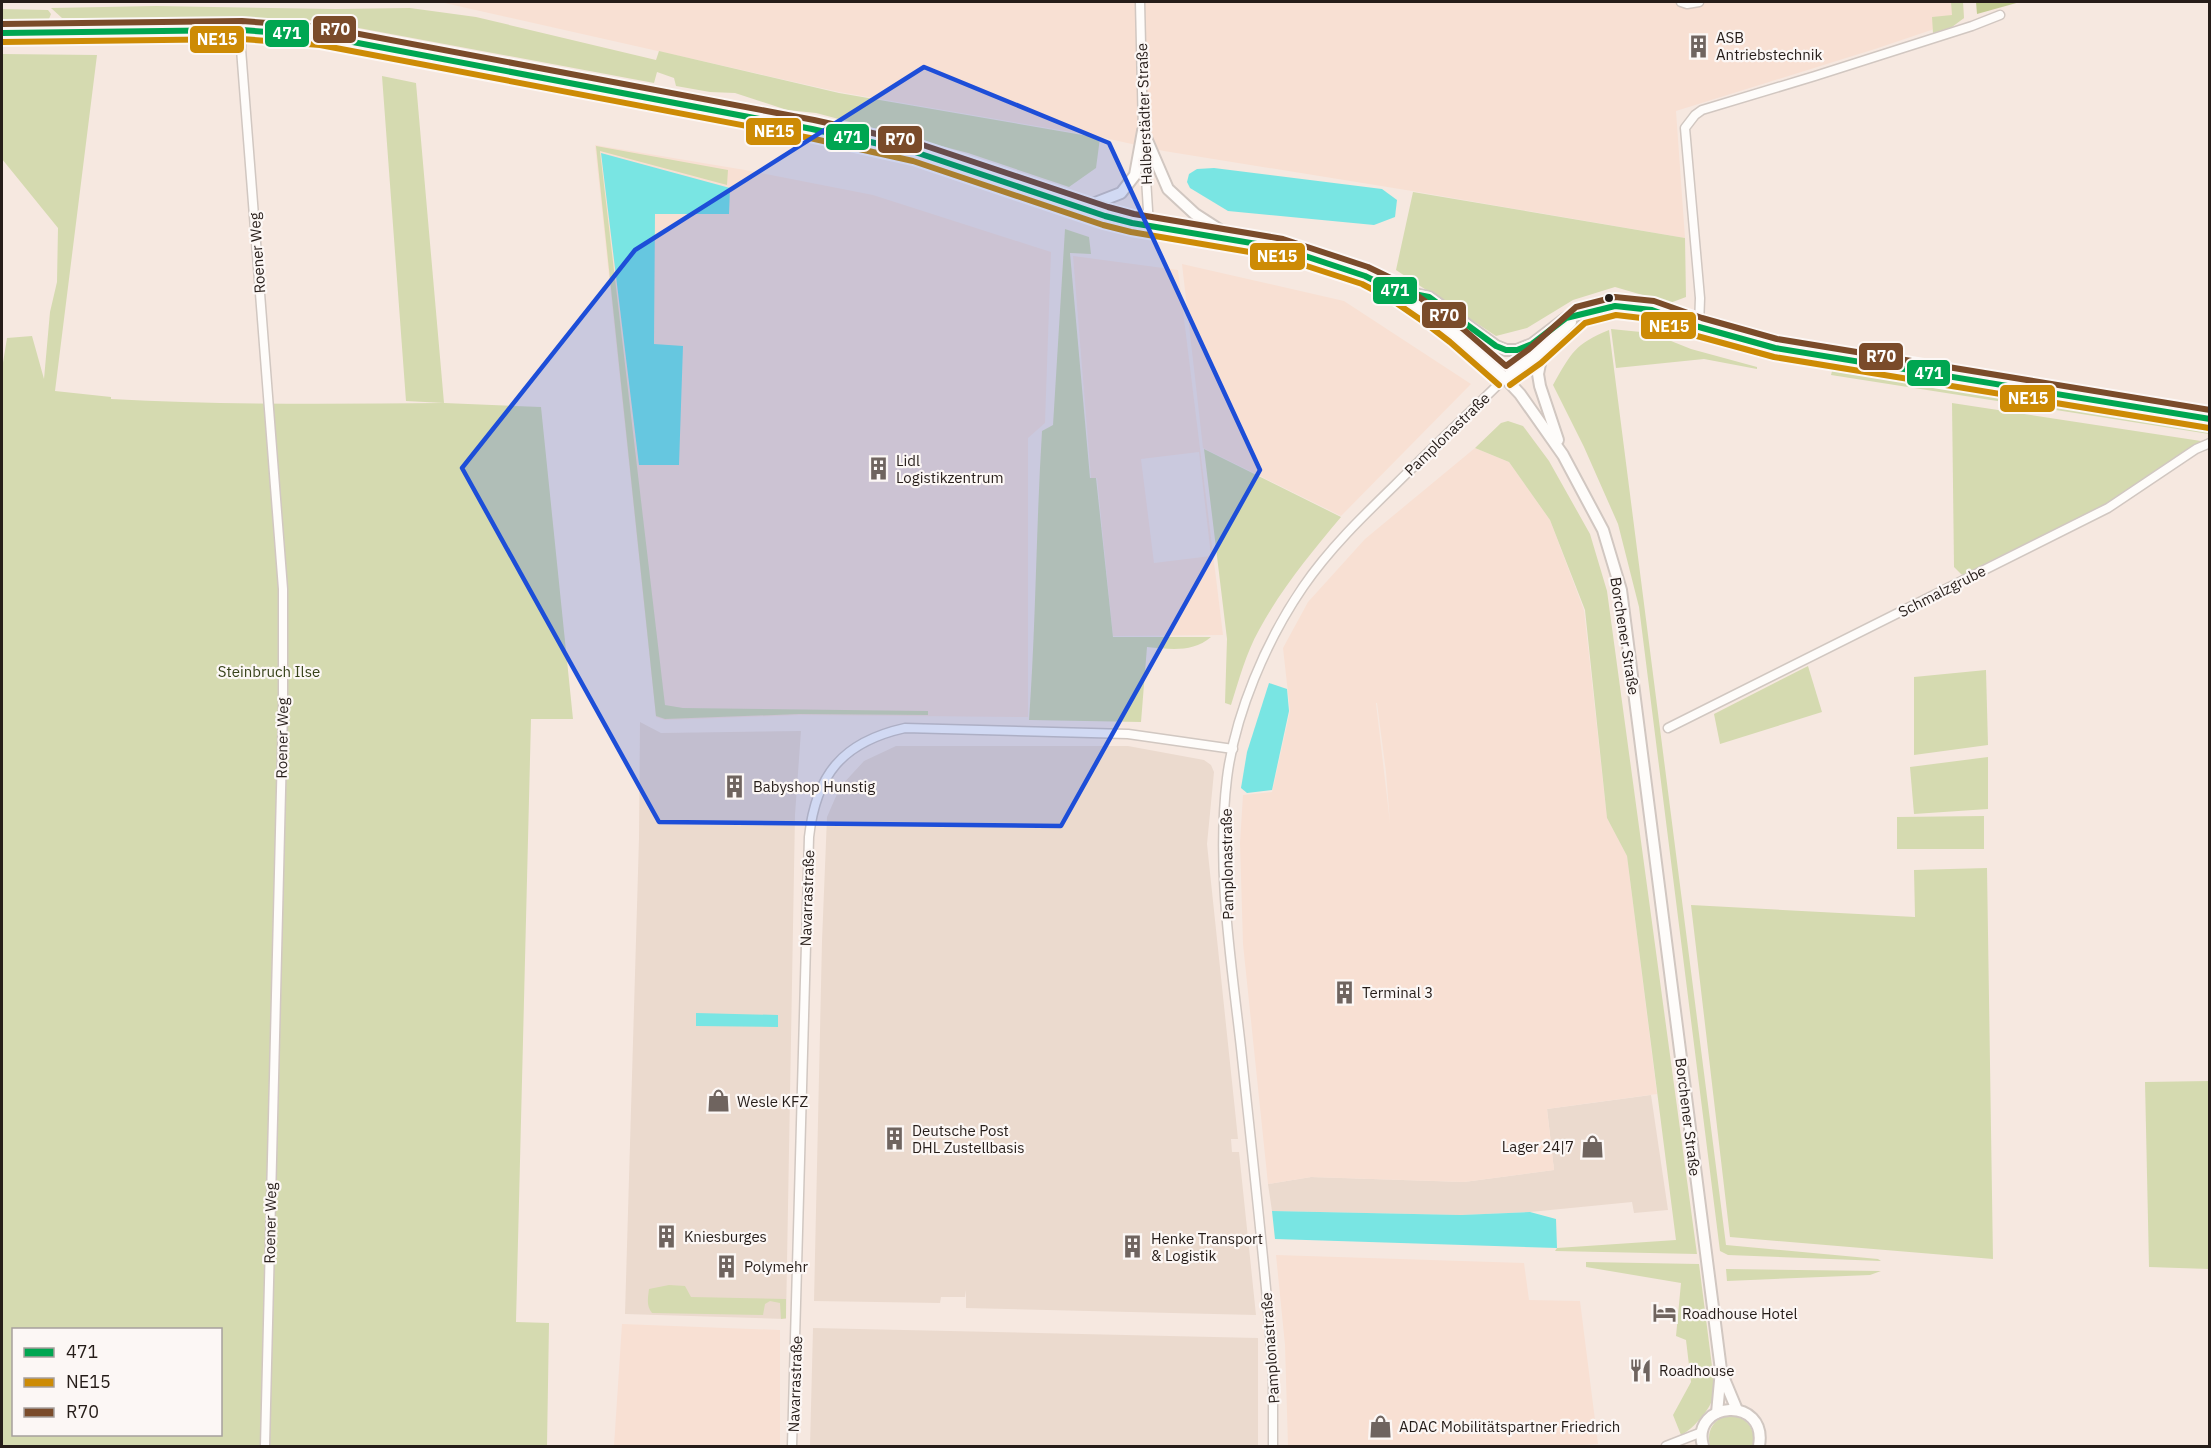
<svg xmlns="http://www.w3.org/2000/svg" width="2211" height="1448" font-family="'IBM Plex Sans',sans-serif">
  <rect width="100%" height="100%" fill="#f6e8e0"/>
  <!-- commercial -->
  <g fill="#ebdace">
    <path d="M640,722L661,733L801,731L795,815L786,1319L625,1314L639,838Z"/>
    <path d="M896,746H1128L1204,760L1211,765L1214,772L1207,844L1238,1139H1231L1232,1152H1239L1256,1315L966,1308V1290L965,1297H941L940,1303L814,1301L822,941L827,817L840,787L864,761Z"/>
    <path d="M1651,1095L1668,1210L1634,1213L1632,1202L1530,1212L1461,1215L1272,1211L1268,1184L1311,1177L1464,1182L1554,1170L1547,1109Z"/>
    <path d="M813,1328L1258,1338V1446H810Z"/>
  </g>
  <!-- built -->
  <g fill="#f8e0d3" fill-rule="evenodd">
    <path d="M440,2H1963L1964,19L1875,49L1676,111L1685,238L1412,191L1164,151L1100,137L839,92Z"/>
    <path d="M595,145L745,170L873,195L1051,252L1045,423L1028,438V717L800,715L665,720L656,717Z"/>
    <path d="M1073,256L1178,270L1223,635L1113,636L1097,478H1091ZM1199,452L1211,556L1154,563L1141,459Z"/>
    <path d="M1182,264L1344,301L1471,384L1341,516L1203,448Z"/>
    <path d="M1475,448L1509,462L1550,520L1584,610L1607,818L1627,856L1657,1094L1547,1109L1554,1170L1464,1182L1311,1177L1268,1184L1243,944L1240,843L1243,795L1272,792L1290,711L1283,648L1308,602L1365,539ZM1376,703H1377L1386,772L1390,823Z"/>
    <path d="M1276,1255L1524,1263L1529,1300L1580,1301L1598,1444L1568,1446H1288L1285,1345Z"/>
    <path d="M622,1324L780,1330V1446H614Z"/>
  </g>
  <!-- green -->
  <g fill="#d5dab0" fill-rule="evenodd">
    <path d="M1951,2H1963L1964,18L1952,27L1933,33L1932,17L1952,15Z"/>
    <path d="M156,6L336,9L410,8L476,17L656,60L659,51L839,93L1100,138L1096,168L1069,187L968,153L816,113L787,110L735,93L710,92L676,86L674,78L657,72L654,83L321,21L274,18H62L51,8Z"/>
    <path d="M2,9L48,10L51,14L49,19H2Z"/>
    <path d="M2,54L97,55L55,391L111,397V399C222,405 333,404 444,403L406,401L382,76L416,83L444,403L541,407L573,719H531L516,1322L549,1323L547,1446H2V369L7,338L32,336L44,379L50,312L57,282L58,228L2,159ZM14,1330H220V1434H14Z"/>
    <path d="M596,146L728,170L727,185L600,151L665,705L683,708L928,711V715L799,714L665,719L656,716Z"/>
    <path d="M1413,192L1685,238L1686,297L1670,303L1615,287L1573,300L1527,328L1496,336L1396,270Z"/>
    <path d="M1065,229L1089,237L1091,254L1070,253L1090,478H1096L1113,637H1211C1192,653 1170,649 1147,647L1141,722L1029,720C1036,623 1036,527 1042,431L1053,425Z"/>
    <path d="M1611,329L1651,333L1691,349L1757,367V369L1704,359L1616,368Z"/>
    <path d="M1609,330L1726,1245L1878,1259L1881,1261L1728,1255L1720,1251L1639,607L1618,524L1584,447L1553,385C1571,353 1575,344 1609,330Z"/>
    <path d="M1832,371L2209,431V434L1831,375Z"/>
    <path d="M1952,403L2201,441L2106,504L1962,575L1954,567Z"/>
    <path d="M1508,421L1523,426L1549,461L1590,534L1607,591L1697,1254L1555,1251L1557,1248L1676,1240L1627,856L1607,818L1585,610L1550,520L1509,462L1475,448L1501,423Z"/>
    <path d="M1204,449L1341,517C1311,553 1281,589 1259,630C1246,653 1239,680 1231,705L1225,703L1227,639Z"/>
    <path d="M1808,666L1822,712L1720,744L1714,714Z"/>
    <path d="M1986,670L1988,745L1914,755V677Z"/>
    <path d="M1988,757V809L1914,814L1910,767Z"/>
    <path d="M1984,816V849H1897V817Z"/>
    <path d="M1987,868L1993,1259L1730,1237L1691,905L1915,917L1914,870Z"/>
    <path d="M2209,1081V1269L2149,1267L2145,1082Z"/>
    <path d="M1586,1262L1699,1264L1714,1382C1714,1387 1714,1392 1713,1397C1711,1409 1692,1430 1681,1435L1673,1415L1691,1382L1686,1340L1676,1336L1681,1283L1586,1267Z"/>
    <path d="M1726,1269L1881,1271L1870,1275L1727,1281Z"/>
    <path d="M669,1285L685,1286L691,1297L786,1299V1318L781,1319L780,1303L770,1301L765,1304L763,1315L652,1313C646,1306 648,1298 649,1289Z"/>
    <path d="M1730,1415C1747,1417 1757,1430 1753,1446H1710C1706,1430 1714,1418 1730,1415Z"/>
  </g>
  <!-- forest -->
  <path fill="#c4cc93" d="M1976,2H2020L1977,14Z"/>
  <!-- water -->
  <g fill="#79e5e3">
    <path d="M601,153L730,188L729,214H655L654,344L683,346L679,465H639Z"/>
    <path d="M1214,168L1382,189L1397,200L1395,217L1374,225L1228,211L1190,188L1187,182L1189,174L1197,169Z"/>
    <path d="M1269,683L1287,689L1289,711L1272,790L1247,793L1241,788L1247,752Z"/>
    <path d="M696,1013L778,1015V1027L696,1026Z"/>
    <path d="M1272,1211L1461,1215L1530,1212L1556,1219L1557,1248L1275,1239Z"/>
  </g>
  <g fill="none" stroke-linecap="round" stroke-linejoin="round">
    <defs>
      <g id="minor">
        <path d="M1140,2L1143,131L1149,226"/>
        <path d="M1681,2L1687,4L1699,2"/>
        <path d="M242,30L241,49L283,589V709L265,1446"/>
        <path d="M1699,327L1700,298L1685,128L1695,115L1702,110L1815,76L1972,26L2000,15"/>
        <path d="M1668,728L2108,508L2196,449L2210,443"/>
        <path d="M792,1446L809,837C816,775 842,742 905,728L1128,734L1233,749"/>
        <path d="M1273,1446V1371L1270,1333C1262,1238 1251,1143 1241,1048C1231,959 1216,868 1227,778C1235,714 1266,641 1303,587C1329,549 1362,517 1395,485C1431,449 1468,414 1505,378"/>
        <path d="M1666,1446L1702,1432"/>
      </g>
      <g id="secondary">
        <path d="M2,33L242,30L321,36L812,129L915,152L1105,216L1132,223L1281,248L1365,276L1394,290L1429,315L1456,335L1505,378L1520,394L1563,455L1603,530L1621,590L1721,1370L1717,1413"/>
        <path d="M1143,131L1168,189L1195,214L1229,236"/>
        <path d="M1080,209L1121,193L1135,175L1143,131"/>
        <path d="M1400,291L1429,297L1496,346L1506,350H1517L1532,344L1566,318L1615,306L1652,310L1699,327L1775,348L2210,419"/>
        <path d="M1543,348L1538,374L1540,386L1558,440"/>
        <path d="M1505,378L1535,356L1571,322"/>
        <path d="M1722,1374L1737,1410"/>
        <path d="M1703,1446C1690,1401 1768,1395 1759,1446"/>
      </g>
    </defs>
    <!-- minor casing -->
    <use href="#minor" stroke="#d1c7c1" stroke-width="11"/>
    <!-- secondary casing -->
    <use href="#secondary" stroke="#d1c7c1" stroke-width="14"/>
    <!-- minor -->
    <use href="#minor" stroke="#fefcfa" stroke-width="8"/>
    <!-- secondary -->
    <use href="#secondary" stroke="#fefcfa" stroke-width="10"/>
    <defs>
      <path id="bus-1" d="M2,33L242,30L321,36L812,129L915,152L1105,216L1132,223L1281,248L1365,276L1394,290L1429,297L1496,346L1506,350H1517L1532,344L1566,318L1615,306L1652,310L1699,327L1775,348L2210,419"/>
      <g id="bus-2">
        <path d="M2,42L242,39L320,45L810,138L913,161L1103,225L1131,232L1279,257L1362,284L1389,298L1424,322L1450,342L1499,385"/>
        <path d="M1510,385L1541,363L1585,323L1616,315L1650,319L1697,336L1774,357L2209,428"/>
      </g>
      <path id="bus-3" d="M2,24L242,21L322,27L814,120L917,143L1108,207L1134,214L1283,239L1368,267L1399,282L1434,308L1462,328L1506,366L1529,349L1576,307L1615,297L1654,301L1702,318L1777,339L2210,410"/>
    </defs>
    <!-- bus-1 casing -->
    <use href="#bus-1" stroke="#fcf7f5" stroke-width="10"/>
    <!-- bus-2 casing -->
    <use href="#bus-2" stroke="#fcf7f5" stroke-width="10"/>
    <!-- bus-3 casing -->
    <use href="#bus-3" stroke="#fcf7f5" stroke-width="10"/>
    <!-- bus-1 -->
    <use href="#bus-1" stroke="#00a651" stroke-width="6"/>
    <!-- bus-2 -->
    <use href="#bus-2" stroke="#cd8b05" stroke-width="6"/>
    <!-- bus-3 -->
    <use href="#bus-3" stroke="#7a4b2a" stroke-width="6"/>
  </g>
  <!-- marked area -->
  <path fill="#1d4ed8" fill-opacity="0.2" stroke="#1d4ed8" stroke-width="4.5" stroke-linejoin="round" d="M924,67L1109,143L1260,470L1061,826L659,822L462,468L635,250Z"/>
  <!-- icons -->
  <defs>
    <symbol id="building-bare" viewBox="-9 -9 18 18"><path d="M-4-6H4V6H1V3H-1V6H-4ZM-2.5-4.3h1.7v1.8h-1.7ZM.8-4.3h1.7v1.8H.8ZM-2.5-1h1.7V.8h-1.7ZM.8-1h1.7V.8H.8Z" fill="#6f645f" stroke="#fcf7f5" stroke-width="2.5" paint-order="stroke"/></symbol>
    <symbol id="shop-bare" viewBox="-9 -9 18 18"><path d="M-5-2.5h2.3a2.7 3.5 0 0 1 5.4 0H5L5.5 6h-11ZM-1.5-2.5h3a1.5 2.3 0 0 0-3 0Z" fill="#6f645f" stroke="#fcf7f5" stroke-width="2.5" paint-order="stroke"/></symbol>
    <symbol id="hotel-bare" viewBox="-9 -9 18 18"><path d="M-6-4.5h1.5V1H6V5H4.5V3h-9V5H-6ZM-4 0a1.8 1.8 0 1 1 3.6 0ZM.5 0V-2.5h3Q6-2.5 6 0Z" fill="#6f645f" stroke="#fcf7f5" stroke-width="2.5" paint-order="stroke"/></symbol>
    <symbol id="restaurant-bare" viewBox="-9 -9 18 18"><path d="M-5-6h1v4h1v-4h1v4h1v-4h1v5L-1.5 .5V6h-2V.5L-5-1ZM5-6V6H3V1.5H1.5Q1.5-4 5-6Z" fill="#6f645f" stroke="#fcf7f5" stroke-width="2.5" paint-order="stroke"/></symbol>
  </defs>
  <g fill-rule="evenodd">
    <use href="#building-bare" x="1682" y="30" width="33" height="33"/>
    <use href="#building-bare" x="862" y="452" width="33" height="33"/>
    <use href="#building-bare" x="718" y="770" width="33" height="33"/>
    <use href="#building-bare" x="1328" y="976" width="33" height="33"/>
    <use href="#shop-bare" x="702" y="1084" width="33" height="33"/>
    <use href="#building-bare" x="878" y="1122" width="33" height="33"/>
    <use href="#shop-bare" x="1576" y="1130" width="33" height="33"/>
    <use href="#building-bare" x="650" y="1220" width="33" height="33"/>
    <use href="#building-bare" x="1116" y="1230" width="33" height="33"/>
    <use href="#building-bare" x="710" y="1250" width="33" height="33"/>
    <use href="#hotel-bare" x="1648" y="1296" width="33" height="33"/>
    <use href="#restaurant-bare" x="1624" y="1354" width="33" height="33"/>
    <use href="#shop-bare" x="1364" y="1410" width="33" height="33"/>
  </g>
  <!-- markers -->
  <circle fill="#261d19" stroke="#fcf7f5" stroke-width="2" cx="1609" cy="298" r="5"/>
  <g text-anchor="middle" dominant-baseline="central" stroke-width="4.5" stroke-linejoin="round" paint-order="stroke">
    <!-- poi labels -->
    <g font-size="15" fill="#261d19" stroke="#fcf7f5" text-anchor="start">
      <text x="1716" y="37">ASB<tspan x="1716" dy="17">Antriebstechnik</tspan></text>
      <text x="896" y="460">Lidl<tspan x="896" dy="17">Logistikzentrum</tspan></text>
      <text x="753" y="786">Babyshop Hunstig</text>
      <text x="1362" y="992">Terminal 3</text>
      <text x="737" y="1101">Wesle KFZ</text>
      <text x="912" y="1130">Deutsche Post<tspan x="912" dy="17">DHL Zustellbasis</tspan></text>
      <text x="1574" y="1146" text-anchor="end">Lager 24|7</text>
      <text x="684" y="1236">Kniesburges</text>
      <text x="1151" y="1238">Henke Transport<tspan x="1151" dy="17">&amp; Logistik</tspan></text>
      <text x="744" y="1266">Polymehr</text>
      <text x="1682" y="1313">Roadhouse Hotel</text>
      <text x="1659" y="1370">Roadhouse</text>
      <text x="1399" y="1426">ADAC Mobilitätspartner Friedrich</text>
    </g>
    <!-- street labels -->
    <g font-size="15" fill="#261d19" stroke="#fcf7f5">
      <text transform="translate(1144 114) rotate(-92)">Halberstädter Straße</text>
      <text transform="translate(257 253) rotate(-94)">Roener Weg</text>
      <text transform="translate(1447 434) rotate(-44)">Pamplonastraße</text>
      <text transform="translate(1942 591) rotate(-27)">Schmalzgrube</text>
      <text transform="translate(1625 636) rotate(81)">Borchener Straße</text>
      <text transform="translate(282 738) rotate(-89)">Roener Weg</text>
      <text transform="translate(1227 864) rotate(-91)">Pamplonastraße</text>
      <text transform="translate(807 898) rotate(-88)">Navarrastraße</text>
      <text transform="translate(1688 1117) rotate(83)">Borchener Straße</text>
      <text transform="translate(270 1223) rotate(-89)">Roener Weg</text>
      <text transform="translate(1270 1348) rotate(-94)">Pamplonastraße</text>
      <text transform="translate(795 1384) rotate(-88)">Navarrastraße</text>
    </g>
    <!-- park labels -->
    <g font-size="15" fill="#37421a" stroke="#fcf7f5">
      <text x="269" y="671">Steinbruch Ilse</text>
    </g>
  </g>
  <g stroke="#fcf7f5" stroke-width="2">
    <rect x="312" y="15" width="45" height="29" rx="6" fill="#7a4b2a"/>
    <rect x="264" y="19" width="46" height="29" rx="6" fill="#00a651"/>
    <rect x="189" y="25" width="56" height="29" rx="6" fill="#cd8b05"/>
    <rect x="745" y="117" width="57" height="29" rx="6" fill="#cd8b05"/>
    <rect x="825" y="123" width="45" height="28" rx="6" fill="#00a651"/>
    <rect x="877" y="125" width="46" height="29" rx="6" fill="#7a4b2a"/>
    <rect x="1249" y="242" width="57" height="29" rx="6" fill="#cd8b05"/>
    <rect x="1372" y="276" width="46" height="29" rx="6" fill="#00a651"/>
    <rect x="1421" y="301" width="46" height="28" rx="6" fill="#7a4b2a"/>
    <rect x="1640" y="311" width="57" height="29" rx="6" fill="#cd8b05"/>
    <rect x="1858" y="342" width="46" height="29" rx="6" fill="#7a4b2a"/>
    <rect x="1906" y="359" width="45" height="28" rx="6" fill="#00a651"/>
    <rect x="1999" y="384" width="57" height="29" rx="6" fill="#cd8b05"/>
  </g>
  <g font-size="16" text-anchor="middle" font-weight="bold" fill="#fff">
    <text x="335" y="35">R70</text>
    <text x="287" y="39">471</text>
    <text x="217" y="45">NE15</text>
    <text x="774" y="137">NE15</text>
    <text x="848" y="143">471</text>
    <text x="900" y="145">R70</text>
    <text x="1277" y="262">NE15</text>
    <text x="1395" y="296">471</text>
    <text x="1444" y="321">R70</text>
    <text x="1669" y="332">NE15</text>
    <text x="1881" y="362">R70</text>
    <text x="1929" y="379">471</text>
    <text x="2028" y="404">NE15</text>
  </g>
  <!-- border -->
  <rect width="2211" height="1448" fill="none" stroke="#261d19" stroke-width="6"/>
  <!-- legend -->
  <rect x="12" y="1328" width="210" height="108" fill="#fcf7f5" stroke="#a6a09d" stroke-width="1.5"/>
  <rect x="24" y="1348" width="30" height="9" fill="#00a651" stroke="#a6a09d" stroke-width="1.5"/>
  <text x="66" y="1358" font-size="18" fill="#261d19">471</text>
  <rect x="24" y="1378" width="30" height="9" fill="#cd8b05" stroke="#a6a09d" stroke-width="1.5"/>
  <text x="66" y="1388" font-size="18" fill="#261d19">NE15</text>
  <rect x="24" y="1408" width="30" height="9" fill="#7a4b2a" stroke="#a6a09d" stroke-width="1.5"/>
  <text x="66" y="1418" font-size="18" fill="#261d19">R70</text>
</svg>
